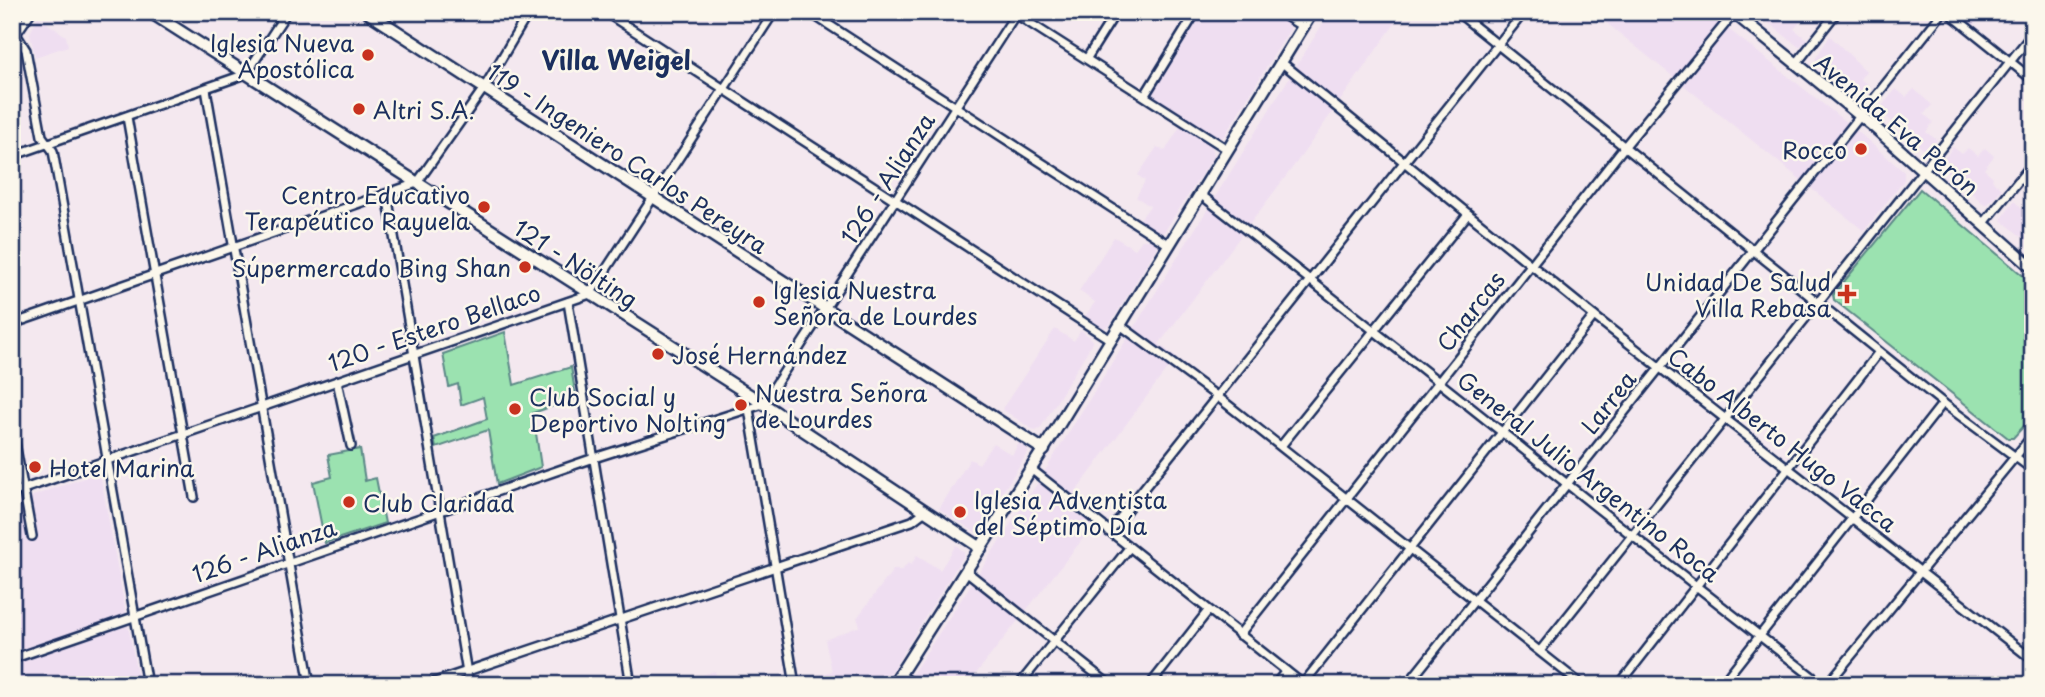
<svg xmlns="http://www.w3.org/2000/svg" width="2045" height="697" font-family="'Playpen Sans',sans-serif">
  <rect width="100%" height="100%" fill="#f4e8ef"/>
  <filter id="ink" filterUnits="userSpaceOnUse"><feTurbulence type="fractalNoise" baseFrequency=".0143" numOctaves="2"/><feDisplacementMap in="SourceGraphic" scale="14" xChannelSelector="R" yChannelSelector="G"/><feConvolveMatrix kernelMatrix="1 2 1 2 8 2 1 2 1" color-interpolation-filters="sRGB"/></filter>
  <g filter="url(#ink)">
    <!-- built -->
    <g fill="#efdef1">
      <path d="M1200,12H1269L1289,24L1290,29L1224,136L1220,138L1154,99L1152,94Z"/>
      <path d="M1330,12H1403L1302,155L1159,344L1176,357L1066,505L1093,526L967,685H905L1033,490Z"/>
      <path d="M1593,12H1707L1856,130L1904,172V180L1864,231Z"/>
      <path d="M1755,12H1809L1794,29L1808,40L1799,47Z"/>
      <path d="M1957,12H1984L1973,26Z"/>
      <path d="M38,17L66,36L68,46L35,57L30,33Z"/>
      <path d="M1830,36L1866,71L1860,79L1871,87L1864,94H1858L1815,59Z"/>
      <path d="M1896,89L1906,97L1914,89L1932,105L1924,114L1933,122L1926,132L1937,140L1930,149H1923L1882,113L1881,107Z"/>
      <path d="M1181,125L1211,142L1214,156L1164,232L1159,233L1138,222L1150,206L1136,197L1145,181L1138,175L1157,147L1165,151Z"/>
      <path d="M1953,147L1962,154L1968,148L1978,156L1985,148L1994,156L1984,169L1993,177L1992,180L2002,189L1988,204H1984L1944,169L1943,160Z"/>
      <path d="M2014,201L2033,218V246L2001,220Z"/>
      <path d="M1114,237L1135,249L1142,240H1155L1157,247L1109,326L1101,328L1084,318L1095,302L1079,291Z"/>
      <path d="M1055,329L1074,341L1081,330L1091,338L1093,342L1040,429L1035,431L1002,409Z"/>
      <path d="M993,443L1012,455L1019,443L1027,448L1028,452L978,531L975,532L939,509L970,459L979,464Z"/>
      <path d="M98,473H100L139,685H12V480L16,502Z"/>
      <path d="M956,545L964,552V555L883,685H797V683L832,671L825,640L860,626L857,618L893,570H902L908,563L911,565L917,555L940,570Z"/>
      <path d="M715,671L718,685H692L690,679Z"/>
    </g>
    <!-- garden -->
    <g fill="#9be2b0" stroke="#5b8887" stroke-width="2">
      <path d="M1920,189L2033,284V416L2013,438H2008L1834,300L1833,295Z"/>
      <path d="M505,332L514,385L571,367L576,398L533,413L541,467L497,484L488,430L436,448L434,438L487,419L483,397L461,405L458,384L449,387L443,354Z"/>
      <path d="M360,449L365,481L376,478L385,523L325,543L313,482L332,477L328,455Z"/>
    </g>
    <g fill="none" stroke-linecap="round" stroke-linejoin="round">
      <defs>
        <g id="street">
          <path d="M605,12L1111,340"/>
          <path d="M809,12L1169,245"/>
          <path d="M1279,12L1303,27"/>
          <path d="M1457,12L1943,403L2033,470"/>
          <path d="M1948,12L2033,80"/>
          <path d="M1014,13L1227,149"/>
          <path d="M16,34L26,50L42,136L53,151L147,685"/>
          <path d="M12,40L31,12"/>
          <path d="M1087,58L1116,12"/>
          <path d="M1281,62L1594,316L2033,660"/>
          <path d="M1796,64L1837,12"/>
          <path d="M206,89L310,685"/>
          <path d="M1145,95L1196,12"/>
          <path d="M127,117L194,497"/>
          <path d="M12,156L246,74L287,12"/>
          <path d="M387,194L469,685"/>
          <path d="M1200,194C1409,356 1613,523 1823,685"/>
          <path d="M1984,223L2033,163"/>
          <path d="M568,302L631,685"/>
          <path d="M12,324L417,183L484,88L529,12"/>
          <path d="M1120,325L1218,397L1582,685"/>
          <path d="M337,381L351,446"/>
          <path d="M749,409L795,685"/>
          <path d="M12,426L32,536"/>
          <path d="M1281,446L1468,214"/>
          <path d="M1031,469L1304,685"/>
          <path d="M12,493L590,294L774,12"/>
          <path d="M1109,532L1524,12"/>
          <path d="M966,571L1110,685"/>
          <path d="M1239,635L1625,146L1735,12"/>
          <path d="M1540,651L2033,33"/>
          <path d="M12,659L594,458L763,404L1017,12"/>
          <path d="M900,674L914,685"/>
          <path d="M1303,684L1594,316"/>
          <path d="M426,685L912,521L924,512"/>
          <path d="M1019,685L1129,548"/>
          <path d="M1150,685L1208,611"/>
          <path d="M1275,685L1286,671"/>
          <path d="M1407,685L1943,12"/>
          <path d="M1619,685L1879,352"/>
          <path d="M1721,685L1943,403"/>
          <path d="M1827,685L2033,435"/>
        </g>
        <g id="secondary">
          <path d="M150,12L759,401L981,548"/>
          <path d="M367,12L1044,450"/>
          <path d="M1733,12L1873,126L2033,268"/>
          <path d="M893,685L1055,431L1312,12"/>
        </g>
      </defs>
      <!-- street casing -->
      <use href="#street" stroke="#1b2f5e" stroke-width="12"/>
      <!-- secondary casing -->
      <use href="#secondary" stroke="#1b2f5e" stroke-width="15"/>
      <!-- street -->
      <use href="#street" stroke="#fbf7ec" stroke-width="7"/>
      <!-- secondary -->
      <use href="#secondary" stroke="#fbf7ec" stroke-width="10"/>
    </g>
  </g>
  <!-- markers -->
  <g fill="#c8321e" stroke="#fbf7ec" stroke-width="2.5">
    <circle cx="368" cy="55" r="7"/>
    <circle cx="359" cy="109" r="7"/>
    <circle cx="1861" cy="149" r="7"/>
    <circle cx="484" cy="207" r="7"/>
    <circle cx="525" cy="267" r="7"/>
    <path d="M1843.5 283.5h7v7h7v7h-7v7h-7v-7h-7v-7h7z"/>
    <circle cx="759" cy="302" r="7"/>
    <circle cx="658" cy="354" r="7"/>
    <circle cx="741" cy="405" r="7"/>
    <circle cx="515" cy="409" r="7"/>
    <circle cx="35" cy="467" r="7"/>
    <circle cx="349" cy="502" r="7"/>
    <circle cx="960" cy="512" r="7"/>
  </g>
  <g text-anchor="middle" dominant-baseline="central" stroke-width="5" stroke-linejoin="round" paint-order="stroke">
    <!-- poi labels -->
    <g font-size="23" fill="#1b2f5e" stroke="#fbf7ec" text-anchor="start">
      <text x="354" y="42" text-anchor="end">Iglesia Nueva<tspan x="354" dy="26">Apostólica</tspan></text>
      <text x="373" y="109">Altri S.A.</text>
      <text x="1847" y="149" text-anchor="end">Rocco</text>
      <text x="470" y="194" text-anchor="end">Centro Educativo<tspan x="470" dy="26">Terapéutico Rayuela</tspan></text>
      <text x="511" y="267" text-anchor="end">Súpermercado Bing Shan</text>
      <text x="1831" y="281" text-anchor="end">Unidad De Salud<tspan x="1831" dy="26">Villa Rebasa</tspan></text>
      <text x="773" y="289">Iglesia Nuestra<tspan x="773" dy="26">Señora de Lourdes</tspan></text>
      <text x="672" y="354">José Hernández</text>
      <text x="755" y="392">Nuestra Señora<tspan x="755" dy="26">de Lourdes</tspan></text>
      <text x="529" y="396">Club Social y<tspan x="529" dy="26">Deportivo Nolting</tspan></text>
      <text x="49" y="467">Hotel Marina</text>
      <text x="974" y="499">Iglesia Adventista<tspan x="974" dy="26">del Séptimo Día</tspan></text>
      <text x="363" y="502">Club Claridad</text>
    </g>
    <!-- street labels -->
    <g font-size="23" fill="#1b2f5e" stroke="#fbf7ec">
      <text transform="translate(1897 124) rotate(40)">Avenida Eva Perón</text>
      <text transform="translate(628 158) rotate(33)">119 - Ingeniero Carlos Pereyra</text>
      <text transform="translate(887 178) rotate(-57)">126 - Alianza</text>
      <text transform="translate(576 263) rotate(33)">121 - Nölting</text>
      <text transform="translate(1470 311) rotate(-52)">Charcas</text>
      <text transform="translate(434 327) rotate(-19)">120 - Estero Bellaco</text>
      <text transform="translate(1608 402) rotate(-52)">Larrea</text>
      <text transform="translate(1783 439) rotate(38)">Cabo Alberto Hugo Vacca</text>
      <text transform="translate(1589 476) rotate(38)">General Julio Argentino Roca</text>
      <text transform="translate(264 550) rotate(-19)">126 - Alianza</text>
    </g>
    <!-- quarter labels -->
    <g font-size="26" font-weight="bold" fill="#1b2f5e" stroke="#fbf7ec">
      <text x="616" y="59">Villa Weigel</text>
    </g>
  </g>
  <!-- margin -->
  <rect width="2045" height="697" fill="none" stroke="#fbf7ec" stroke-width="42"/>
  <rect x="21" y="21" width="2003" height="655" fill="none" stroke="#1b2f5e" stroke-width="2.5" filter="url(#ink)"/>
</svg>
